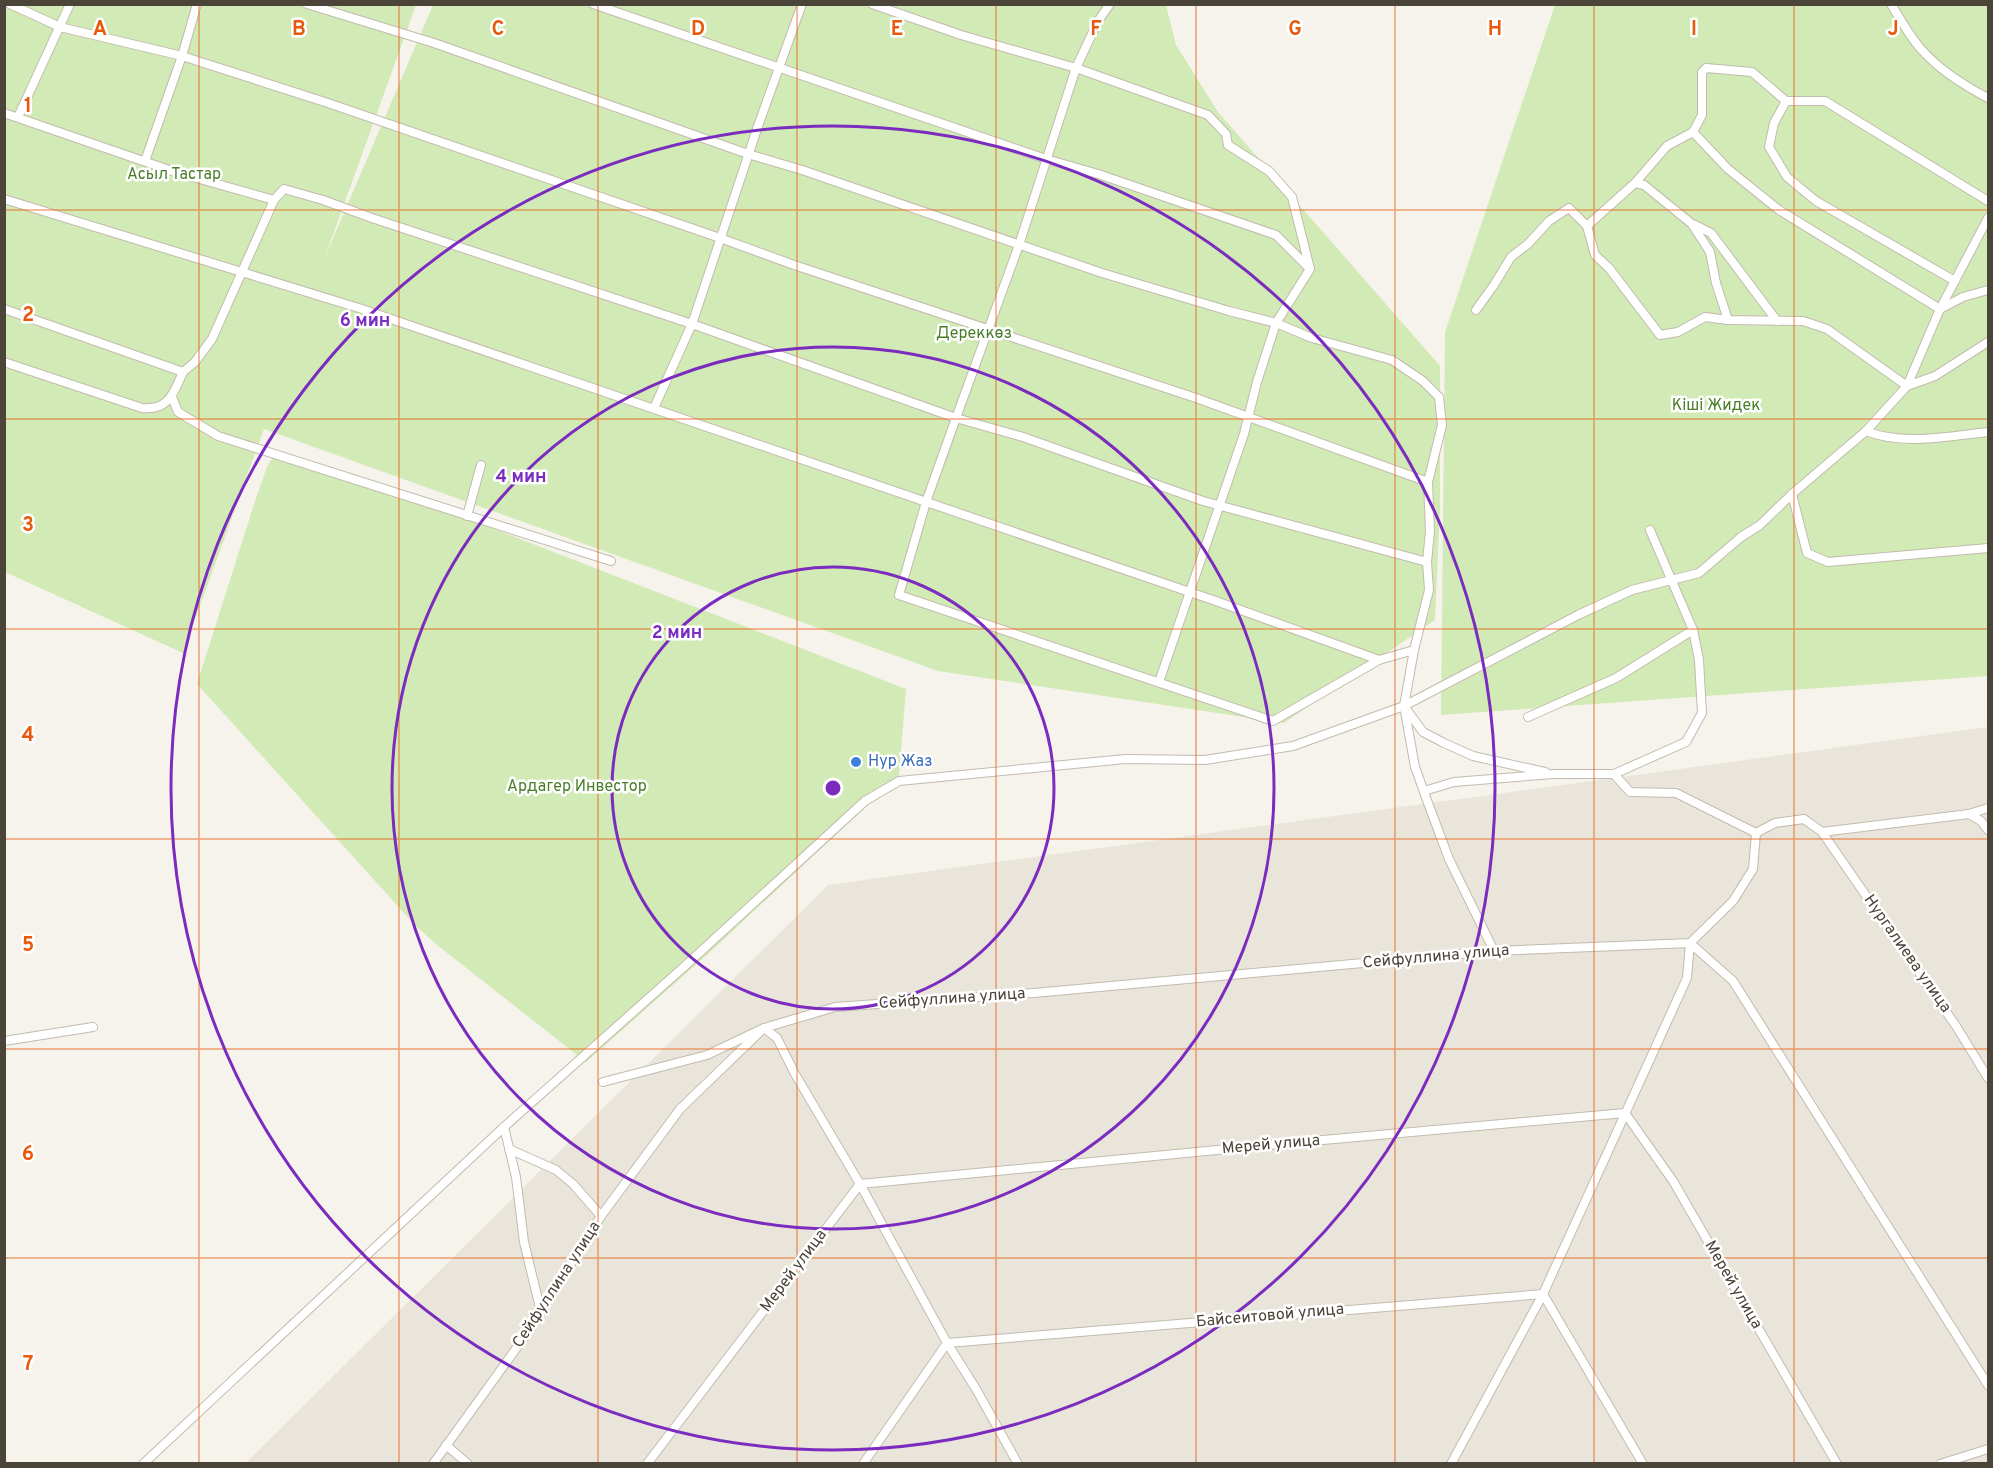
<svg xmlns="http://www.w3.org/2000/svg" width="1993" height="1468" font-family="Overpass,sans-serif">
  <rect width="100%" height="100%" fill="#f6f3ec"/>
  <!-- residential -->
  <path fill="#eae5da" d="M1988,727V1463L245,1464L828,885Z"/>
  <!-- green -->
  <g fill="#d2eab5">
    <path d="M5,5H416L325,257L433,5H1166L1176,45L1218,112L1440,366V509L1435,620L1284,723L938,671L264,429L183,653L5,572Z"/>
    <path d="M1555,5H1988V676L1441,715L1445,332Z"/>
    <path d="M275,453L435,506L906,689L899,776L708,954L586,1062L437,945L414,924L197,684L256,498L267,467Z"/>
  </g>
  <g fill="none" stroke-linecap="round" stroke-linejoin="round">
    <defs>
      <g id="minor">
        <path d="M10,4L60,27L182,56L328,103L720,238L794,265L1196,398L1428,482"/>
        <path d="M307,4L434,43L748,154L802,170L1102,273L1229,311L1276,323L1312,338L1392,360L1423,381L1439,397L1442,425L1428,482L1430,531L1427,562L1429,590L1414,650L1404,706L1415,767L1428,803L1449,859L1494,951"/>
        <path d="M593,4L1046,159L1098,174L1276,235L1309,268"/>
        <path d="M1110,4L1098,21L1076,68L1208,115L1226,134L1228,145L1269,171L1292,197L1310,269L1276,323L1257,382L1244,434L1159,682"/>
        <path d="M1891,4C1900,19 1909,35 1920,48C1938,69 1965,86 1988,98"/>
        <path d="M4,113L175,172L274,200"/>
        <path d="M18,117L70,4"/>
        <path d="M1693,132L1728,169L1779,210L1940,309L1988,218"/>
        <path d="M145,161L182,56L197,4"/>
        <path d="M1635,183L1667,146L1693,132L1702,115V72L1706,68L1752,72L1786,101"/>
        <path d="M4,199L362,309L1213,600L1379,660"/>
        <path d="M1695,225L1711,233L1777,321"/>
        <path d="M1587,226L1635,183L1644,185L1692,224L1710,252L1716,283L1728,320"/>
        <path d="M1955,281L1816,201L1787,177L1769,147L1774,123L1786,101H1825L1988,201"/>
        <path d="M4,309L183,372L195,362L212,339L274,200L284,189L323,200L372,218L692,324L758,126L802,4"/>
        <path d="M1476,310L1494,285L1511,257L1528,244L1549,221L1569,208L1587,226L1595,255L1609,268L1660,335L1678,332L1705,317L1728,320L1803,321L1827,329L1907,386"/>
        <path d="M4,362L142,408C169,411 174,392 183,372"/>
        <path d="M1907,386L1935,376L1988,342"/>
        <path d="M172,397L178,412L218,436L611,561"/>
        <path d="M654,408L692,324L956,418L1019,245L1076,68L961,35L872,4"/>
        <path d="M1866,431C1902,446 1950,436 1988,432"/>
        <path d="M1792,494L1807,553L1828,562L1988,548"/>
        <path d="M467,516L481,465"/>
        <path d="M1414,650L1379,660L1273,721L899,595L926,502L956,418L1023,437L1203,501L1427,562"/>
        <path d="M1406,709L1423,732L1444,743L1473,756L1545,772"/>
        <path d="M1528,717L1616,678L1693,630"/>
        <path d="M1614,774L1630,792L1676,793L1756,833L1775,823L1804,819L1822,832L1969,814L1988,808"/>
        <path d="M1424,791L1454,782L1553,774H1614L1686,742L1702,713L1699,660L1693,630L1650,530"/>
        <path d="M1969,814L1981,821L1988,830"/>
        <path d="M1822,832L1956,1026L1988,1078"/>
        <path d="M4,1041L93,1027"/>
        <path d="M603,1082L707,1055L764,1028L777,1038L795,1074L860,1184L947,1343L976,1389L1018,1464"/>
        <path d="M504,1127L516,1177L524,1242L541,1312"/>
        <path d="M509,1149L556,1170L573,1184L601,1216"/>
        <path d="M446,1445L468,1464"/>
        <path d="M143,1464L504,1127L686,965L865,801L899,781L1125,759L1205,760L1293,746L1404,706L1578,615L1632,590L1699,573L1741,537L1760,525L1792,494L1866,431L1907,386L1940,309L1963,297L1988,290"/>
        <path d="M433,1464L528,1332L601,1216L680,1109L764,1028L835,1007L1034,993L1494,951L1690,943L1733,901L1753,869L1756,833"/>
        <path d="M647,1464L860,1184L1323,1140L1625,1113L1673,1181L1837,1464"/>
        <path d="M863,1464L947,1343L1543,1294L1643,1464"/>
        <path d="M1451,1464L1543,1294L1687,978L1690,943L1733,981L1988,1385"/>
        <path d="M1940,1464L1988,1449"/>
      </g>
    </defs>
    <!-- minor casing -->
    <use href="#minor" stroke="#c2bbae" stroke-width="10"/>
    <!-- minor -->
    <use href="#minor" stroke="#fff" stroke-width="8"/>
  </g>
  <!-- grid -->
  <path fill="none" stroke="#e8590c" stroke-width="1.5" stroke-opacity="0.55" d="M199,4V1464M399,4V1464M598,4V1464M797,4V1464M996,4V1464M1196,4V1464M1395,4V1464M1594,4V1464M1794,4V1464M4,210H1988M4,419H1988M4,629H1988M4,839H1988M4,1049H1988M4,1258H1988"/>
  <!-- distance rings -->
  <g fill="none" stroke="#7b2cbf" stroke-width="3">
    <circle cx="833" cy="788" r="221"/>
    <circle cx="833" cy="788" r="441"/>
    <circle cx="833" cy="788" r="662"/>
  </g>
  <!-- markers -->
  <circle fill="#3f7fe0" stroke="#fff" stroke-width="2" cx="856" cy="762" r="6"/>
  <g text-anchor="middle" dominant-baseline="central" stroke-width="5" stroke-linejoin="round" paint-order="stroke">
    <!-- park labels -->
    <g font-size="16" fill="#4a7f2a" stroke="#fff">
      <text x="174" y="175">Асыл Тастар</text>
      <text x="974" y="334">Дереккөз</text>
      <text x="1716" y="406">Кіші Жидек</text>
      <text x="577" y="787">Ардагер Инвестор</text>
    </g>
    <!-- shop labels -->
    <g font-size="16" fill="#366cbe" stroke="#fff" text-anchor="start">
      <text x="868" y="762">Нур Жаз</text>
    </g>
    <!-- street labels -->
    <g font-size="16" fill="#4b4439" stroke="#fff">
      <text transform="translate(1907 954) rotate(55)">Нургалиева улица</text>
      <text transform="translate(1436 957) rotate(-5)">Сейфуллина улица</text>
      <text transform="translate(952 999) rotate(-4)">Сейфуллина улица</text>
      <text transform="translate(1271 1145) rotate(-5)">Мерей улица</text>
      <text transform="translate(794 1271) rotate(-53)">Мерей улица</text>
      <text transform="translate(557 1285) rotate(-57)">Сейфуллина улица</text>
      <text transform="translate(1733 1285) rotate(60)">Мерей улица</text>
      <text transform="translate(1270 1316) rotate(-5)">Байсеитовой улица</text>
    </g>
  </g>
  <g font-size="20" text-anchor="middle" font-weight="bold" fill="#e8590c" stroke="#fff" stroke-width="5" stroke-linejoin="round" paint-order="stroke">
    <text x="100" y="35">A</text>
    <text x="299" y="35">B</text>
    <text x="498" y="35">C</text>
    <text x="698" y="35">D</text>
    <text x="897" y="35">E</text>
    <text x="1096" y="35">F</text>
    <text x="1295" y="35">G</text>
    <text x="1495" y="35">H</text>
    <text x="1694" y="35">I</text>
    <text x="1893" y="35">J</text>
    <text x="28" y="112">1</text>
    <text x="28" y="321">2</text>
    <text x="28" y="531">3</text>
    <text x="28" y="741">4</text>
    <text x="28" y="951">5</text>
    <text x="28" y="1160">6</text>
    <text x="28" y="1370">7</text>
  </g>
  <circle cx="833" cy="788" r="9" fill="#7b2cbf" stroke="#fff" stroke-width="3"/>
  <g font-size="18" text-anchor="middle" font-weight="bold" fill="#7b2cbf" stroke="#fff" stroke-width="5" stroke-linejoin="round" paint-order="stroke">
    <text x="365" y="326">6 мин</text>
    <text x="521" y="482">4 мин</text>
    <text x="677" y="638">2 мин</text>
  </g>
  <!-- border -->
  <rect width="1993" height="1468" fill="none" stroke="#4b4439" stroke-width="12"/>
</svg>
